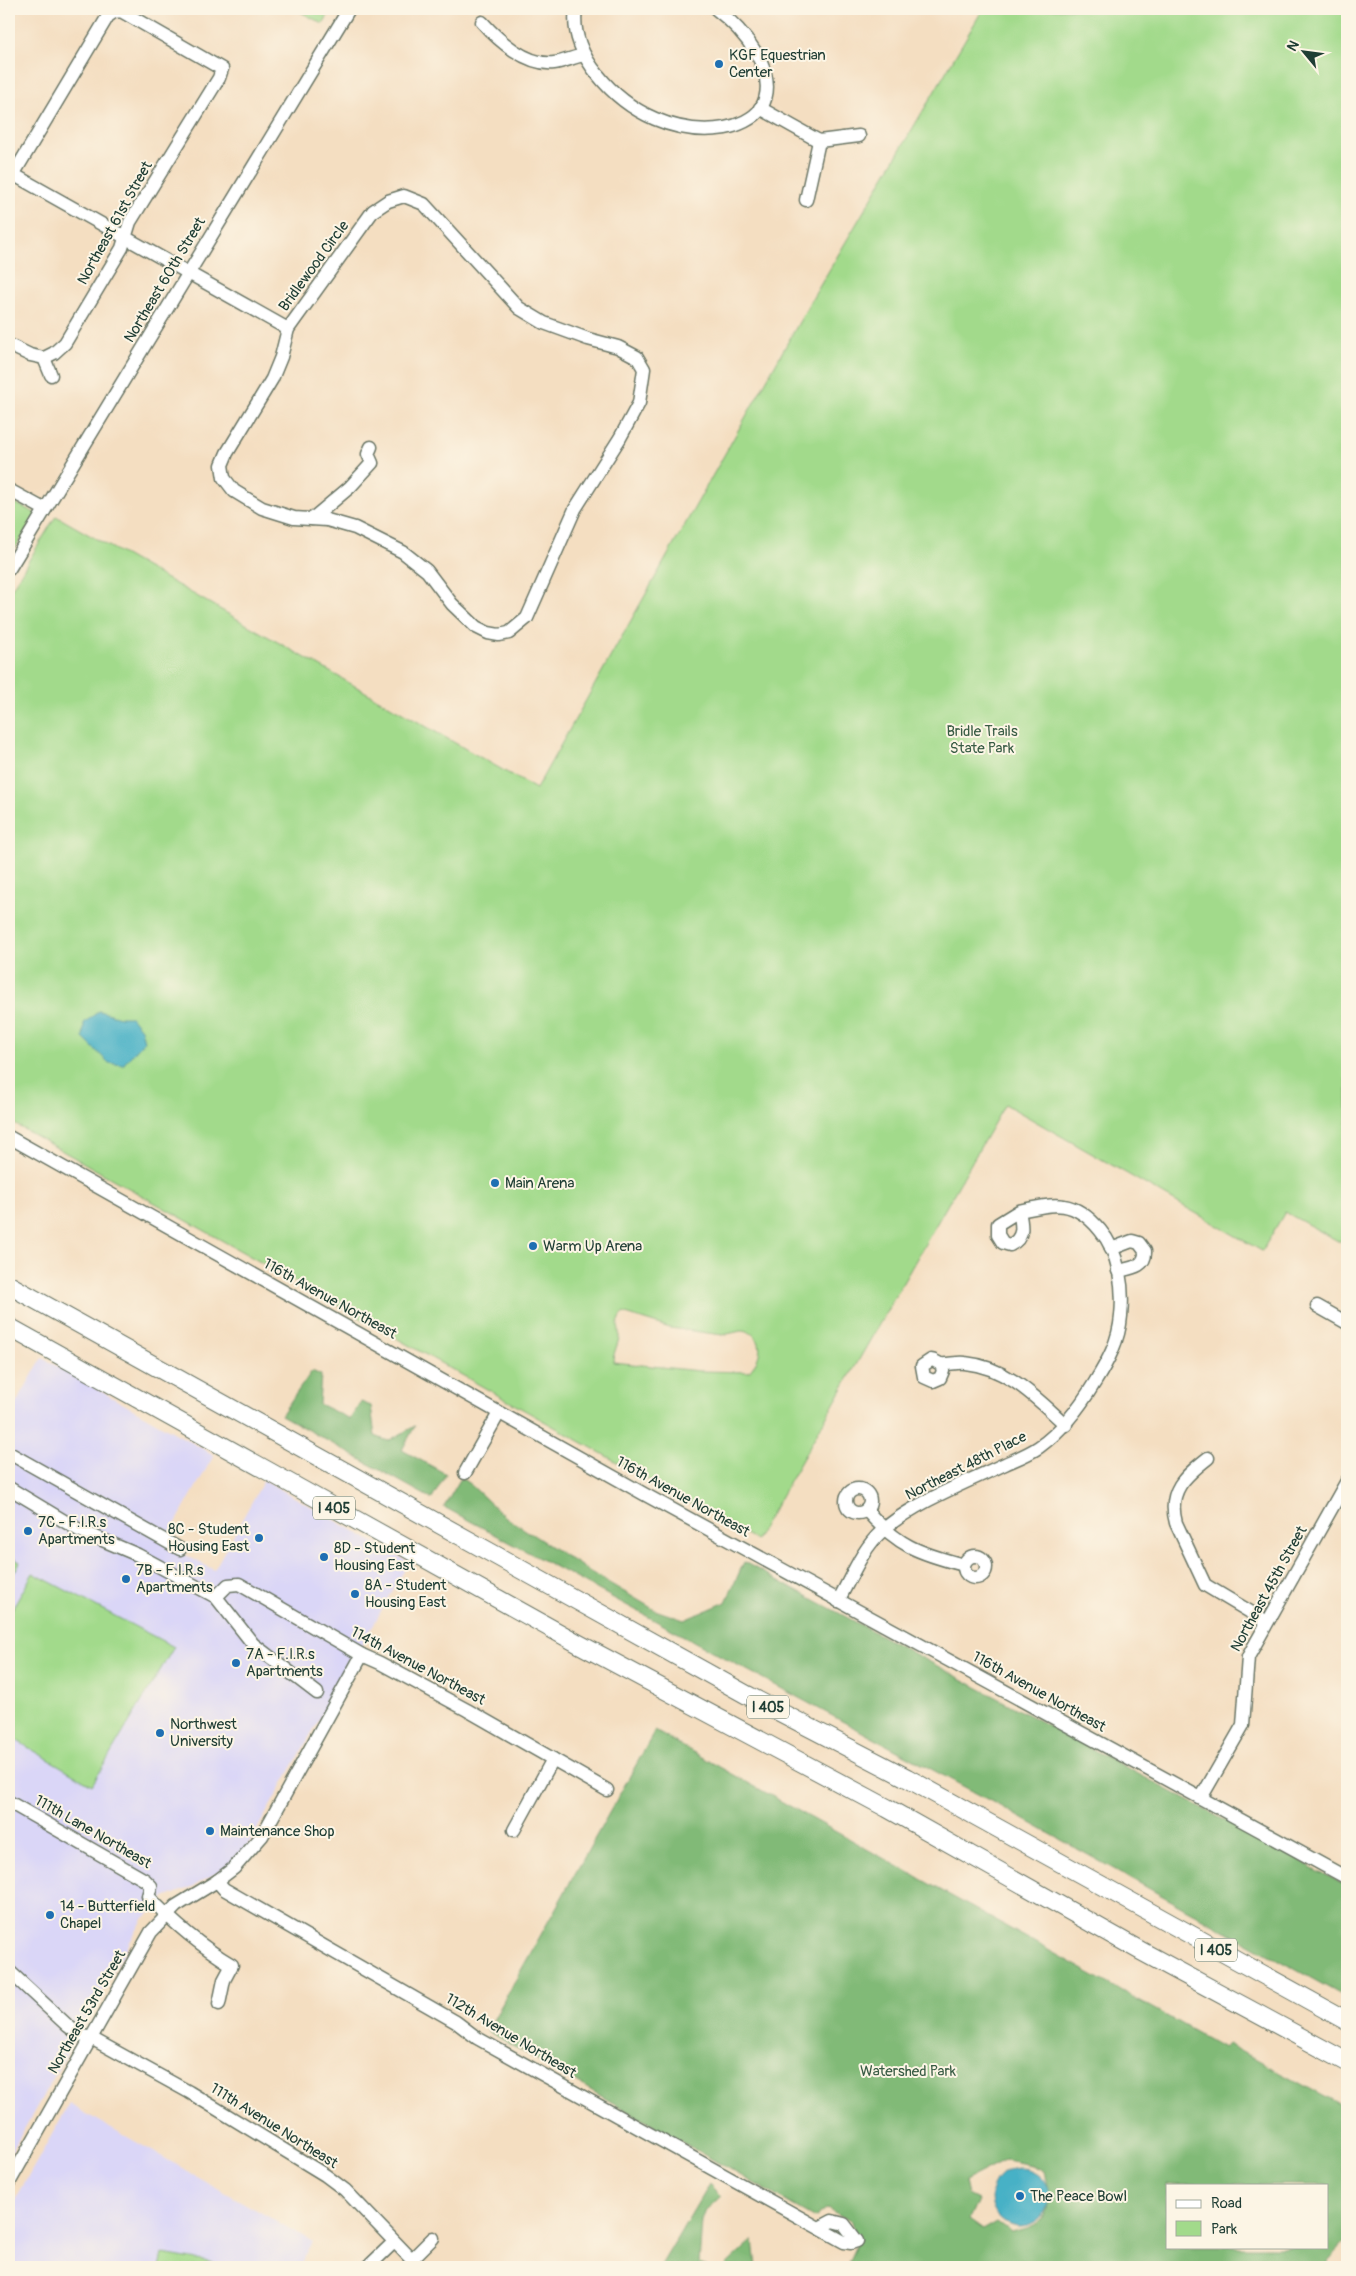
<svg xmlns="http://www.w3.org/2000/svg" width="1356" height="2276" font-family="Pangolin,sans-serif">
  <rect width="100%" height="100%" fill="#fcf5e5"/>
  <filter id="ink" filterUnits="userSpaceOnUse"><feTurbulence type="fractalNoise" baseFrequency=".02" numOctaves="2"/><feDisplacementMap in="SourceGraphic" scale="10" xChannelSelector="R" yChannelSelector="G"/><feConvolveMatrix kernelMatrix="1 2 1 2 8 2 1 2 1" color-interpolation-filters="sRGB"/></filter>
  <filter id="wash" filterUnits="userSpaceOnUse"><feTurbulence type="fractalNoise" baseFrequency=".0096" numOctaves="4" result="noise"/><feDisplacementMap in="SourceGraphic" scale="20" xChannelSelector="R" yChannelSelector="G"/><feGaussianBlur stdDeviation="1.12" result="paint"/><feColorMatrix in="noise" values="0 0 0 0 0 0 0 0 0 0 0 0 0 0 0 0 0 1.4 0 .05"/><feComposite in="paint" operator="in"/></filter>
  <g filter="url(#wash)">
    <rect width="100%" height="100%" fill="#f4dec1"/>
    <!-- built -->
    <g fill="#dad6f7">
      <path d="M42,1358L214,1455L164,1544L214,1570L264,1480L409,1562L240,1859L194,1886L164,1898L143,1919L9,2156V1416Z"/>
      <path d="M69,2104L313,2242L299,2267H9V2211Z"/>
    </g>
    <!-- green -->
    <g fill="#a2da8b" stroke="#608c60" fill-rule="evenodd">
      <path d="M295,9H332L323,24Z"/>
      <path d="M983,9H1347V1246L1285,1212L1262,1251L1005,1104L756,1540L9,1121V593L56,516L536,789L811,301ZM623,1313L670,1328L723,1335L745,1330C766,1339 762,1357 749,1372L699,1371L613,1362C613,1353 618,1345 619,1337C620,1323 614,1329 623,1313Z"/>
      <path d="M9,500L37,514L9,558Z"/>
      <path d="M9,1556L20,1562L9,1582Z"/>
      <path d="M33,1573L174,1647L92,1785L9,1736V1615Z"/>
      <path d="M163,2254L220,2264L221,2267H160Z"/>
    </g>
    <!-- forest -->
    <g fill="#81ba77" stroke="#507c56" fill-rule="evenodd">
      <path d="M312,1371L321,1375L319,1404L350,1419L361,1402L371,1406L375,1436L388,1441L415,1426L402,1450L446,1474L432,1499L281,1415Z"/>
      <path d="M461,1478L471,1485L504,1516L587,1570L655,1610L684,1620L726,1602L744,1562L1347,1886V1998L998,1805L444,1507Z"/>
      <path d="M655,1731L1224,2048L1228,2044L1347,2109V2164L1343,2169L1347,2190V2241L1322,2267H846L857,2243L852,2222L827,2208L815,2218L487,2031ZM1006,2160L1032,2165L1044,2171C1048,2190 1055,2214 1034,2225C1027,2229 1018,2230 1011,2232L997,2222L983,2230L969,2220L978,2200L968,2195L965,2181ZM1167,2185H1327V2247H1167Z"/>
      <path d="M709,2184L721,2196L706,2210L702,2221L699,2263L709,2267H660Z"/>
      <path d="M753,2240L756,2267H724Z"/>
    </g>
    <!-- water -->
    <g fill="#47b1c6" stroke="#33777d">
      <path d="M99,1011L120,1017H131L141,1029L144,1041L123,1065L109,1063L83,1038L84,1023Z"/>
      <circle cx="1020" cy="2197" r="29"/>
    </g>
  </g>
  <g filter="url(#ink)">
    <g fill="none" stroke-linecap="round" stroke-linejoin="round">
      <defs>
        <g id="minor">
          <path d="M576,9C572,33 583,57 598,75C628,113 677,136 725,128C737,126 754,119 761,108C782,73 741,28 716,9"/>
          <path d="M482,22C498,40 527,66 554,63C563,62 574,57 584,55"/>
          <path d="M760,108L819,141L859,136"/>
          <path d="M9,172L288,329"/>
          <path d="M13,175L108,16L114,12L121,11L222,69L219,78L130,222L122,248L65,343L54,353L44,358"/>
          <path d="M404,196L424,204L519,308L544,323L588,339L618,347L637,357L644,369L639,403L620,438L575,509L527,618L509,633L499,635L488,633L476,627L452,604L427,571L403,552L355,528L327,520L294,518L262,508L234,491L224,478L222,465L227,453L272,379L281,357L288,329L373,211L388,201Z"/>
          <path d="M806,200L819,141"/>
          <path d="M9,345L30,355L44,358"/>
          <path d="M44,358L51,375"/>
          <path d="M9,490L44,509"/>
          <path d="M312,519L350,487L372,463L368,454L371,447"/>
          <path d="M9,569L349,9"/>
          <path d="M9,1137L644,1494L1347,1878"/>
          <path d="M1111,1249L1132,1241L1139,1243L1145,1251C1146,1267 1131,1268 1118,1271"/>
          <path d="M1317,1306L1347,1323"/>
          <path d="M941,1364L943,1371L940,1378L933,1381L924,1377L922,1366L931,1360C935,1360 938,1364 941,1364C946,1365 958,1362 965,1363C1007,1367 1036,1398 1066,1425"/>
          <path d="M9,1453L180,1549"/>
          <path d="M1208,1458C1185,1476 1167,1491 1176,1523L1205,1585L1267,1622"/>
          <path d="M465,1473L499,1413"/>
          <path d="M9,1488L79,1530L138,1555L216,1597L253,1644L317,1693"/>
          <circle cx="858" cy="1501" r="12"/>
          <path d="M866,1510C898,1546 918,1553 964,1565"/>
          <circle cx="975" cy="1567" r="11"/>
          <path d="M216,1597L228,1585L239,1584L362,1655L380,1663L467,1710L607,1790"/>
          <path d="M838,1601C851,1578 862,1549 882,1531C911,1504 969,1481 1005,1464C1016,1459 1029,1454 1039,1447C1063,1430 1080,1407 1095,1382C1108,1361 1119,1341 1121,1316C1124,1288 1119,1252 1100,1230C1074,1199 1056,1203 1019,1211C1022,1225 1025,1238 1010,1245L1003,1243L998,1235V1224L1019,1211"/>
          <path d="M1201,1798L1243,1725L1248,1657L1347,1481"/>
          <path d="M9,1802L145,1880L151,1886L148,1896C174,1924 199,1945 232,1965L224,1980L219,2004"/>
          <path d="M514,1830L553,1759"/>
          <path d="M217,1881L224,1889L456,2022L477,2038L844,2242L851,2243L857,2241L844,2224L832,2221L819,2228"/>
          <path d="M9,1971L68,2026L80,2035L91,2038L189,2092L325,2175L345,2190L419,2267"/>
          <path d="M9,2183L151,1932L176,1906L217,1881L234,1868L262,1836L362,1655"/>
          <path d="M412,2259L433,2238"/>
          <path d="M368,2267L394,2242"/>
        </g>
        <g id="highway">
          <path d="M9,1285L747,1695L907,1778L1347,2021"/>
          <path d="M9,1327L579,1644L887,1808L1141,1951L1347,2062"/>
        </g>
      </defs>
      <!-- minor casing -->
      <use href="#minor" stroke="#6a7565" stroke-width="15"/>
      <!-- highway casing -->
      <use href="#highway" stroke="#6a7565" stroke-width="20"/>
      <!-- minor -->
      <use href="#minor" stroke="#fff" stroke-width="12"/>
      <!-- highway -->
      <use href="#highway" stroke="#fff" stroke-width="18"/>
    </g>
  </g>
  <!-- markers -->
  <g fill="#1f6fb2" stroke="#fcf5e5" stroke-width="2">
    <circle cx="719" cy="64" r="5"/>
    <circle cx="495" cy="1183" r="5"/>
    <circle cx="533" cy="1246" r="5"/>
    <circle cx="28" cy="1531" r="5"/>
    <circle cx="259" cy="1538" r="5"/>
    <circle cx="324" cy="1557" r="5"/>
    <circle cx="126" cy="1579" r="5"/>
    <circle cx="355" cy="1594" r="5"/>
    <circle cx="236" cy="1663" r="5"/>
    <circle cx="160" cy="1733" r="5"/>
    <circle cx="210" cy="1831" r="5"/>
    <circle cx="50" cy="1915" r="5"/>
    <circle cx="1020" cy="2196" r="5"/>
  </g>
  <g text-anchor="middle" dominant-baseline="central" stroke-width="4" stroke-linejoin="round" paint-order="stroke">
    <!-- shield labels -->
    <g fill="#fcf5e5" stroke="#617469" stroke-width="1">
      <rect x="313" y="1496.5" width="42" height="23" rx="4"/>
      <rect x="747" y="1695.5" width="42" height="23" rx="4"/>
      <rect x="1195" y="1938.5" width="42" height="23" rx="4"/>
    </g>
    <g font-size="14" font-weight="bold" fill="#1f3d34">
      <text x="334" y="1508">I 405</text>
      <text x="768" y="1707">I 405</text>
      <text x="1216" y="1950">I 405</text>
    </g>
    <!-- poi labels -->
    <g font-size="15" fill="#1f3d34" stroke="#fcf5e5" text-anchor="start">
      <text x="729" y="55">KGF Equestrian<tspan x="729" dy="17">Center</tspan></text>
      <text x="505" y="1183">Main Arena</text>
      <text x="543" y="1246">Warm Up Arena</text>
      <text x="38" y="1522">7C - F.I.R.s<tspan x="38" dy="17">Apartments</tspan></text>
      <text x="249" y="1529" text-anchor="end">8C - Student<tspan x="249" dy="17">Housing East</tspan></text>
      <text x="334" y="1548">8D - Student<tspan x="334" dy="17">Housing East</tspan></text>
      <text x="136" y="1570">7B - F.I.R.s<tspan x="136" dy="17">Apartments</tspan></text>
      <text x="365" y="1585">8A - Student<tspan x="365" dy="17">Housing East</tspan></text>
      <text x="246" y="1654">7A - F.I.R.s<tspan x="246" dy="17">Apartments</tspan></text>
      <text x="170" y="1724">Northwest<tspan x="170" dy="17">University</tspan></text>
      <text x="220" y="1831">Maintenance Shop</text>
      <text x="60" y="1906">14 - Butterfield<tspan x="60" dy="17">Chapel</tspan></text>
      <text x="1030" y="2196">The Peace Bowl</text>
    </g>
    <!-- street labels -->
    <g font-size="15" fill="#1f3d34" stroke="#fcf5e5">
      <text transform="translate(115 223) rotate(-61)">Northeast 61st Street</text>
      <text transform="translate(314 266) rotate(-54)">Bridlewood Circle</text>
      <text transform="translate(165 280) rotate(-59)">Northeast 60th Street</text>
      <text transform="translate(330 1299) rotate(29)">116th Avenue Northeast</text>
      <text transform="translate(966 1466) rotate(-27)">Northeast 48th Place</text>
      <text transform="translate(683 1497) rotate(29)">116th Avenue Northeast</text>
      <text transform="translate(1269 1589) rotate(-61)">Northeast 45th Street</text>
      <text transform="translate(418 1666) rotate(28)">114th Avenue Northeast</text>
      <text transform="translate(1039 1692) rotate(29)">116th Avenue Northeast</text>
      <text transform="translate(93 1832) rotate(30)">111th Lane Northeast</text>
      <text transform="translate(87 2012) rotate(-60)">Northeast 53rd Street</text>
      <text transform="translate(511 2036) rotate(31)">112th Avenue Northeast</text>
      <text transform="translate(274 2126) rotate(32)">111th Avenue Northeast</text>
    </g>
    <!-- park labels -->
    <g font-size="15" fill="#395c45" stroke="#fcf5e5">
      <text x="982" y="731">Bridle Trails<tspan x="982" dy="17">State Park</tspan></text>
      <text x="908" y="2071">Watershed Park</text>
    </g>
  </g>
  <!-- margin -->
  <rect width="1356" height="2276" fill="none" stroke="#fcf5e5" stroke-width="30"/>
  <!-- legend -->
  <rect x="1166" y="2184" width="162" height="65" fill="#fcf5e5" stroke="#a4ab9e"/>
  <rect x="1176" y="2200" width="25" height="8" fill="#ffffff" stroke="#a4ab9e"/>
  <text x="1211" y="2208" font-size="15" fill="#1f3d34">Road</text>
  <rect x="1176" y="2221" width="25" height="15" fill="#a2da8b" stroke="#a4ab9e"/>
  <text x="1211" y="2234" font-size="15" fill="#1f3d34">Park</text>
  <!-- north arrow -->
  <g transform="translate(1304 52) rotate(299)" stroke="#fcf5e5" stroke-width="4" paint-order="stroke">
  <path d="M0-4L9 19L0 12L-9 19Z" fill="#1f3d34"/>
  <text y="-8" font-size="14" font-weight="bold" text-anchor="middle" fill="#1f3d34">N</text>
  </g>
</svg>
